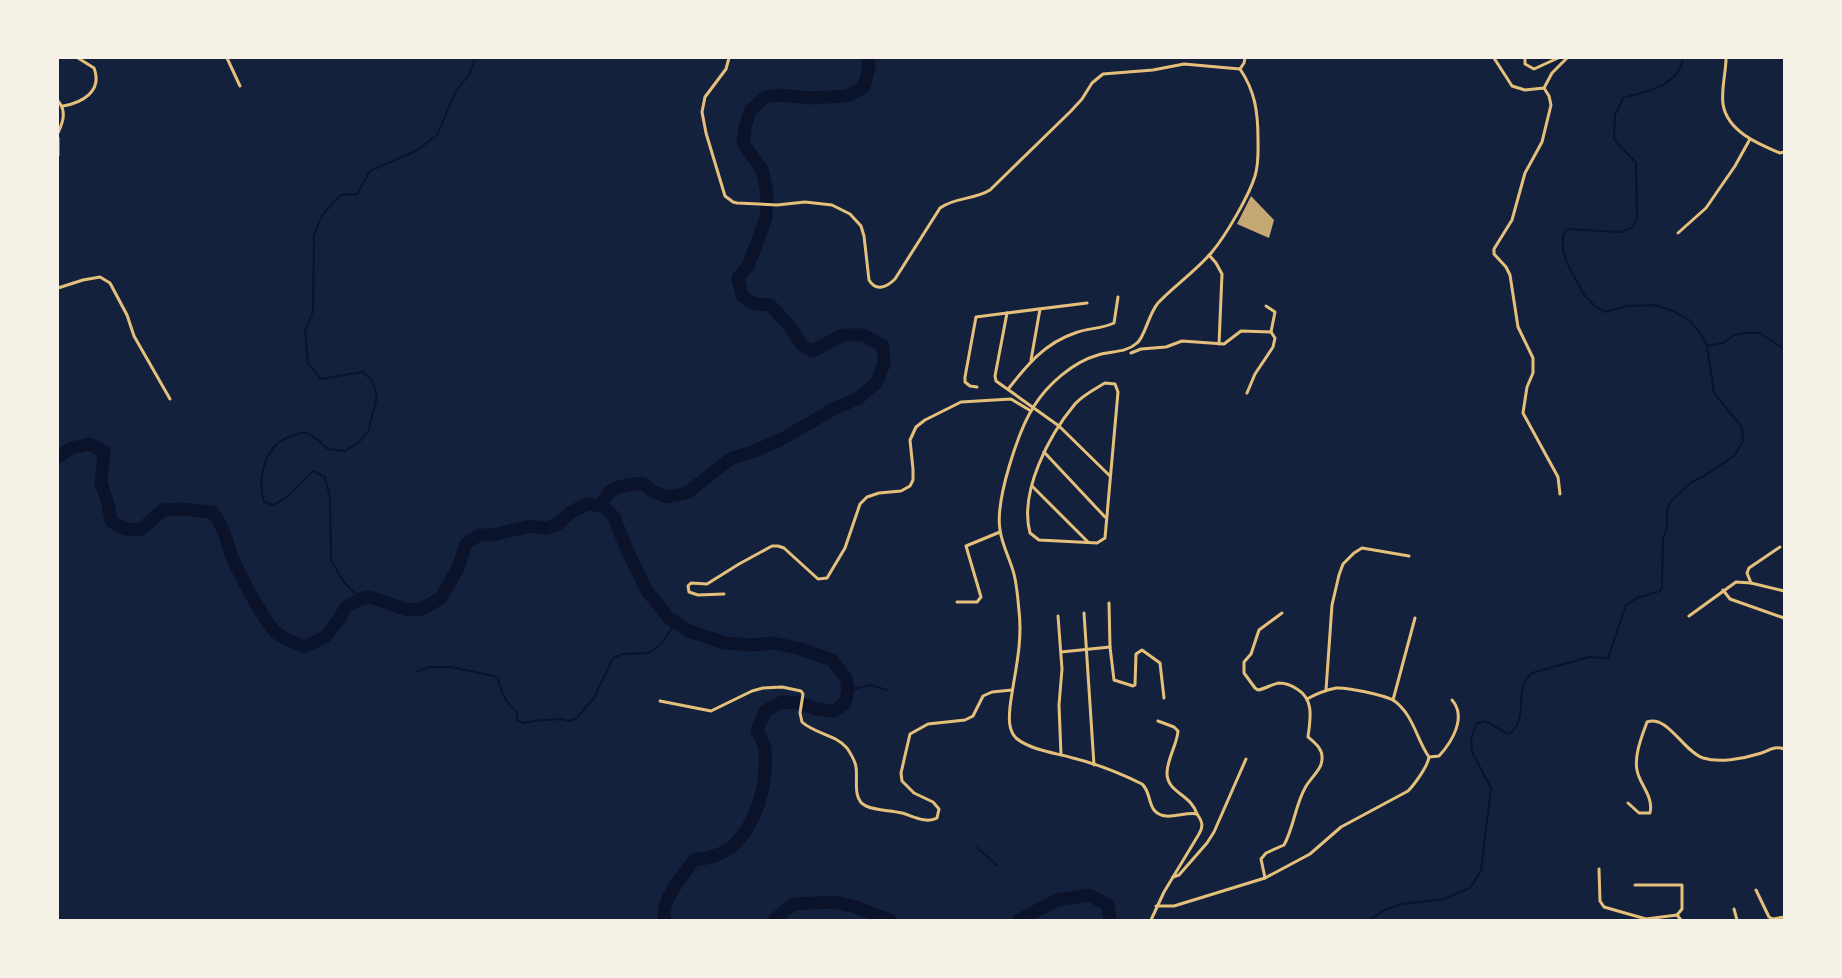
<svg xmlns="http://www.w3.org/2000/svg" width="1842" height="978" font-family="Overpass,sans-serif">
  <rect width="100%" height="100%" fill="#14213d"/>
  <g fill="none" stroke-linecap="round" stroke-linejoin="round">
    <!-- stream -->
    <g stroke="#0b132b" stroke-width="2">
      <path d="M1707,346L1723,343L1734,335L1744,333H1760L1784,349"/>
      <path d="M360,599L343,581L331,560L330,497L325,477L313,471L288,496L274,505L264,502C258,483 262,456 279,442C286,437 296,434 305,432L317,439L328,449L345,451L359,442L368,432L377,397L372,380L362,372L321,379L308,363L305,331L313,311L314,235L322,215L341,195L357,194L370,171L416,151L437,135L455,93L470,73L475,58"/>
      <path d="M416,672L429,667H451L494,676L498,678C500,690 506,704 517,712V720L524,723L534,721L560,719L570,721L577,718L594,698L612,660L621,654L648,653L656,648L663,642L675,622"/>
      <path d="M848,690L871,685L887,690"/>
      <path d="M976,847L997,865"/>
      <path d="M1370,920L1384,910L1402,904L1445,899L1458,893L1470,888L1481,871L1491,788L1472,752L1471,739L1476,724L1484,721C1494,724 1500,732 1510,734C1531,714 1511,691 1532,673L1589,657L1608,658L1626,605L1637,598L1660,591L1662,587L1663,539L1667,528V512L1670,502L1690,483L1706,475L1735,455L1743,441L1742,427L1714,393L1707,346L1701,334L1689,320L1673,311L1655,305L1626,306L1605,312L1595,306L1584,295L1567,263L1563,250V235L1567,229L1620,232L1632,228L1637,218L1636,163L1614,139L1615,115L1623,98C1646,92 1679,86 1683,58"/>
    </g>
    <!-- river -->
    <g stroke="#0b132b" stroke-width="13">
      <path d="M58,457L71,448L90,444L104,452L101,483L108,504L111,521L125,529L140,530L163,510L181,509L212,512C223,524 225,536 230,551C236,568 265,625 279,635C286,640 296,643 304,647L325,637L340,618L345,608L360,599L371,597L407,610L422,609L441,598L458,568L466,544L479,535H492L531,526L546,528L558,524L571,512L588,504L603,506L614,517L627,550L647,591L669,618L689,631L725,643L752,645L773,643L797,648L832,660L846,678L848,690L845,703L834,711L816,709L799,703L782,702L765,711L757,731C760,737 765,744 765,751C767,784 758,821 734,845C726,854 705,859 694,860C684,875 659,901 665,920"/>
      <path d="M603,506C605,486 625,485 643,483L652,491L667,497L687,493L730,459L752,452L782,439L835,408L859,398L877,382L884,364L883,346L863,335H842L813,351L802,345L788,324L770,305L755,304L742,296L738,278L748,266L766,218L767,192L762,170L743,143L745,128L750,111L765,97L781,95L809,98L847,96L864,87L869,67L868,58"/>
      <path d="M774,920L793,904L833,902L856,907L890,920"/>
      <path d="M1019,920L1057,900L1089,895L1108,905L1110,920"/>
    </g>
  </g>
  <!-- building -->
  <path fill="#c6a872" d="M1251,196L1274,220L1269,238L1237,224Z"/>
  <g fill="none" stroke-linecap="round" stroke-linejoin="round">
    <!-- minor -->
    <g stroke="#e5c07b" stroke-width="3">
      <path d="M227,58L240,86"/>
      <path d="M729,58L726,69L705,97L702,112L706,133L725,196L733,202L737,203L777,205L805,202L832,205L850,214L861,226L864,236L869,280C876,292 887,287 895,279L940,208C955,197 974,200 990,190L1071,111L1082,99L1092,83L1103,74L1153,70L1184,64L1240,69"/>
      <path d="M1494,58L1512,86L1525,90L1544,88L1552,73L1567,58"/>
      <path d="M1525,58V64L1534,69L1558,58"/>
      <path d="M1726,58C1726,73 1721,89 1723,104C1727,131 1758,144 1780,153L1784,152"/>
      <path d="M1240,69L1244,63L1245,58"/>
      <path d="M1544,88L1549,96L1551,105L1542,142L1525,173L1512,220L1494,249V254L1506,267L1510,275L1518,327L1533,358V373L1527,387L1523,413L1558,477L1560,494"/>
      <path d="M58,101C67,111 63,122 58,133"/>
      <path d="M63,106C81,103 103,92 94,68L78,58"/>
      <path d="M58,138V155"/>
      <path d="M1678,233L1706,208L1735,166L1750,139"/>
      <path d="M1209,255L1216,263L1222,274L1219,344"/>
      <path d="M58,288L83,280L100,277L110,283L127,315L134,336L170,399"/>
      <path d="M1087,303L1007,313L995,376L996,381L1059,426L1110,476"/>
      <path d="M1266,306L1275,312L1271,332"/>
      <path d="M1131,353L1141,349L1166,347L1182,341L1224,344L1241,331L1271,332L1275,338L1273,347L1255,374L1247,393"/>
      <path d="M1031,360L1040,309"/>
      <path d="M1105,383L1115,384L1118,392L1105,538L1097,543L1039,540L1030,533C1019,492 1049,435 1075,404C1083,395 1095,389 1105,383Z"/>
      <path d="M977,387L970,386L965,382V377L976,317L1007,313"/>
      <path d="M1009,388C1027,365 1045,343 1075,333C1087,328 1102,329 1114,323L1118,297"/>
      <path d="M1044,452L1105,517"/>
      <path d="M1032,486L1088,542"/>
      <path d="M1751,583L1747,573L1749,568L1780,547"/>
      <path d="M1723,590L1730,599L1784,618"/>
      <path d="M724,594L698,595L689,592L688,586L691,583L707,584L739,564L772,546H778L784,548L818,579L827,578L845,548L860,504L867,497L879,493L901,491L910,486L913,480V469L910,440L916,427L925,420L961,402L1011,399L1031,411"/>
      <path d="M957,602H977L981,597L966,546L1000,532"/>
      <path d="M1109,603L1110,647L1114,680L1133,686L1135,685L1136,654L1142,650L1160,663L1164,698"/>
      <path d="M1084,613L1094,765"/>
      <path d="M1058,616L1062,669L1059,705L1061,755"/>
      <path d="M1689,616L1736,582L1751,583L1784,591"/>
      <path d="M1061,652L1110,647"/>
      <path d="M1326,690L1332,605L1339,575L1343,564L1354,553L1362,548L1409,556"/>
      <path d="M1393,700L1415,618"/>
      <path d="M660,701L711,711L752,691L763,688L782,687L801,691L803,694L800,713L802,722C815,734 835,734 847,748C851,754 855,760 856,767C858,779 852,800 866,806C877,811 890,810 902,813C913,816 926,824 937,818L939,809L933,802L914,793L902,781L901,773L910,734L928,724L965,720L973,716L983,696L992,692L1012,690"/>
      <path d="M1158,721L1174,727L1178,731C1177,745 1167,759 1167,773C1167,793 1191,794 1197,814"/>
      <path d="M1429,757L1439,756C1452,742 1467,717 1452,700"/>
      <path d="M1628,803L1639,813H1650C1654,796 1639,784 1637,770C1634,755 1642,736 1647,722C1667,714 1684,752 1703,758C1719,763 1742,759 1758,754C1767,752 1774,745 1784,749"/>
      <path d="M1599,869L1600,901L1604,907L1646,919L1677,915L1681,920"/>
      <path d="M1173,877L1179,875L1207,843L1214,832L1246,759"/>
      <path d="M1265,878L1261,859L1266,853L1284,845C1294,827 1295,806 1305,788C1310,778 1322,770 1322,759C1323,749 1315,743 1308,737C1310,720 1315,700 1297,689C1291,685 1286,683 1279,683C1272,684 1265,689 1258,690L1255,688L1244,673V662L1251,654L1259,630L1282,613"/>
      <path d="M1635,885H1682V909L1677,915"/>
      <path d="M1756,890L1769,917L1773,919L1784,917"/>
      <path d="M1156,906H1174L1265,878L1310,854L1341,827L1408,791C1414,785 1428,766 1429,757C1419,743 1416,727 1406,713C1403,709 1398,703 1393,700C1383,695 1347,687 1336,688C1326,690 1316,694 1307,699"/>
      <path d="M1734,909L1737,920"/>
      <path d="M1151,920L1164,892L1199,834C1204,826 1202,821 1197,814C1184,811 1165,823 1154,810C1148,802 1150,791 1142,784C1120,773 1097,764 1073,758C1056,753 1030,750 1016,738C1008,730 1009,717 1010,707C1014,675 1023,644 1019,611C1018,599 1017,586 1014,574C1010,559 1002,545 1000,530C995,501 1018,431 1034,406C1048,384 1073,362 1098,355C1111,351 1126,353 1137,343C1145,337 1148,315 1158,303C1175,285 1196,271 1212,252C1226,235 1249,196 1255,176C1259,163 1258,151 1258,139C1258,112 1255,91 1240,69"/>
    </g>
  </g>
  <!-- border -->
  <rect width="1842" height="978" fill="none" stroke="#f6f1e7" stroke-width="118"/>
</svg>
